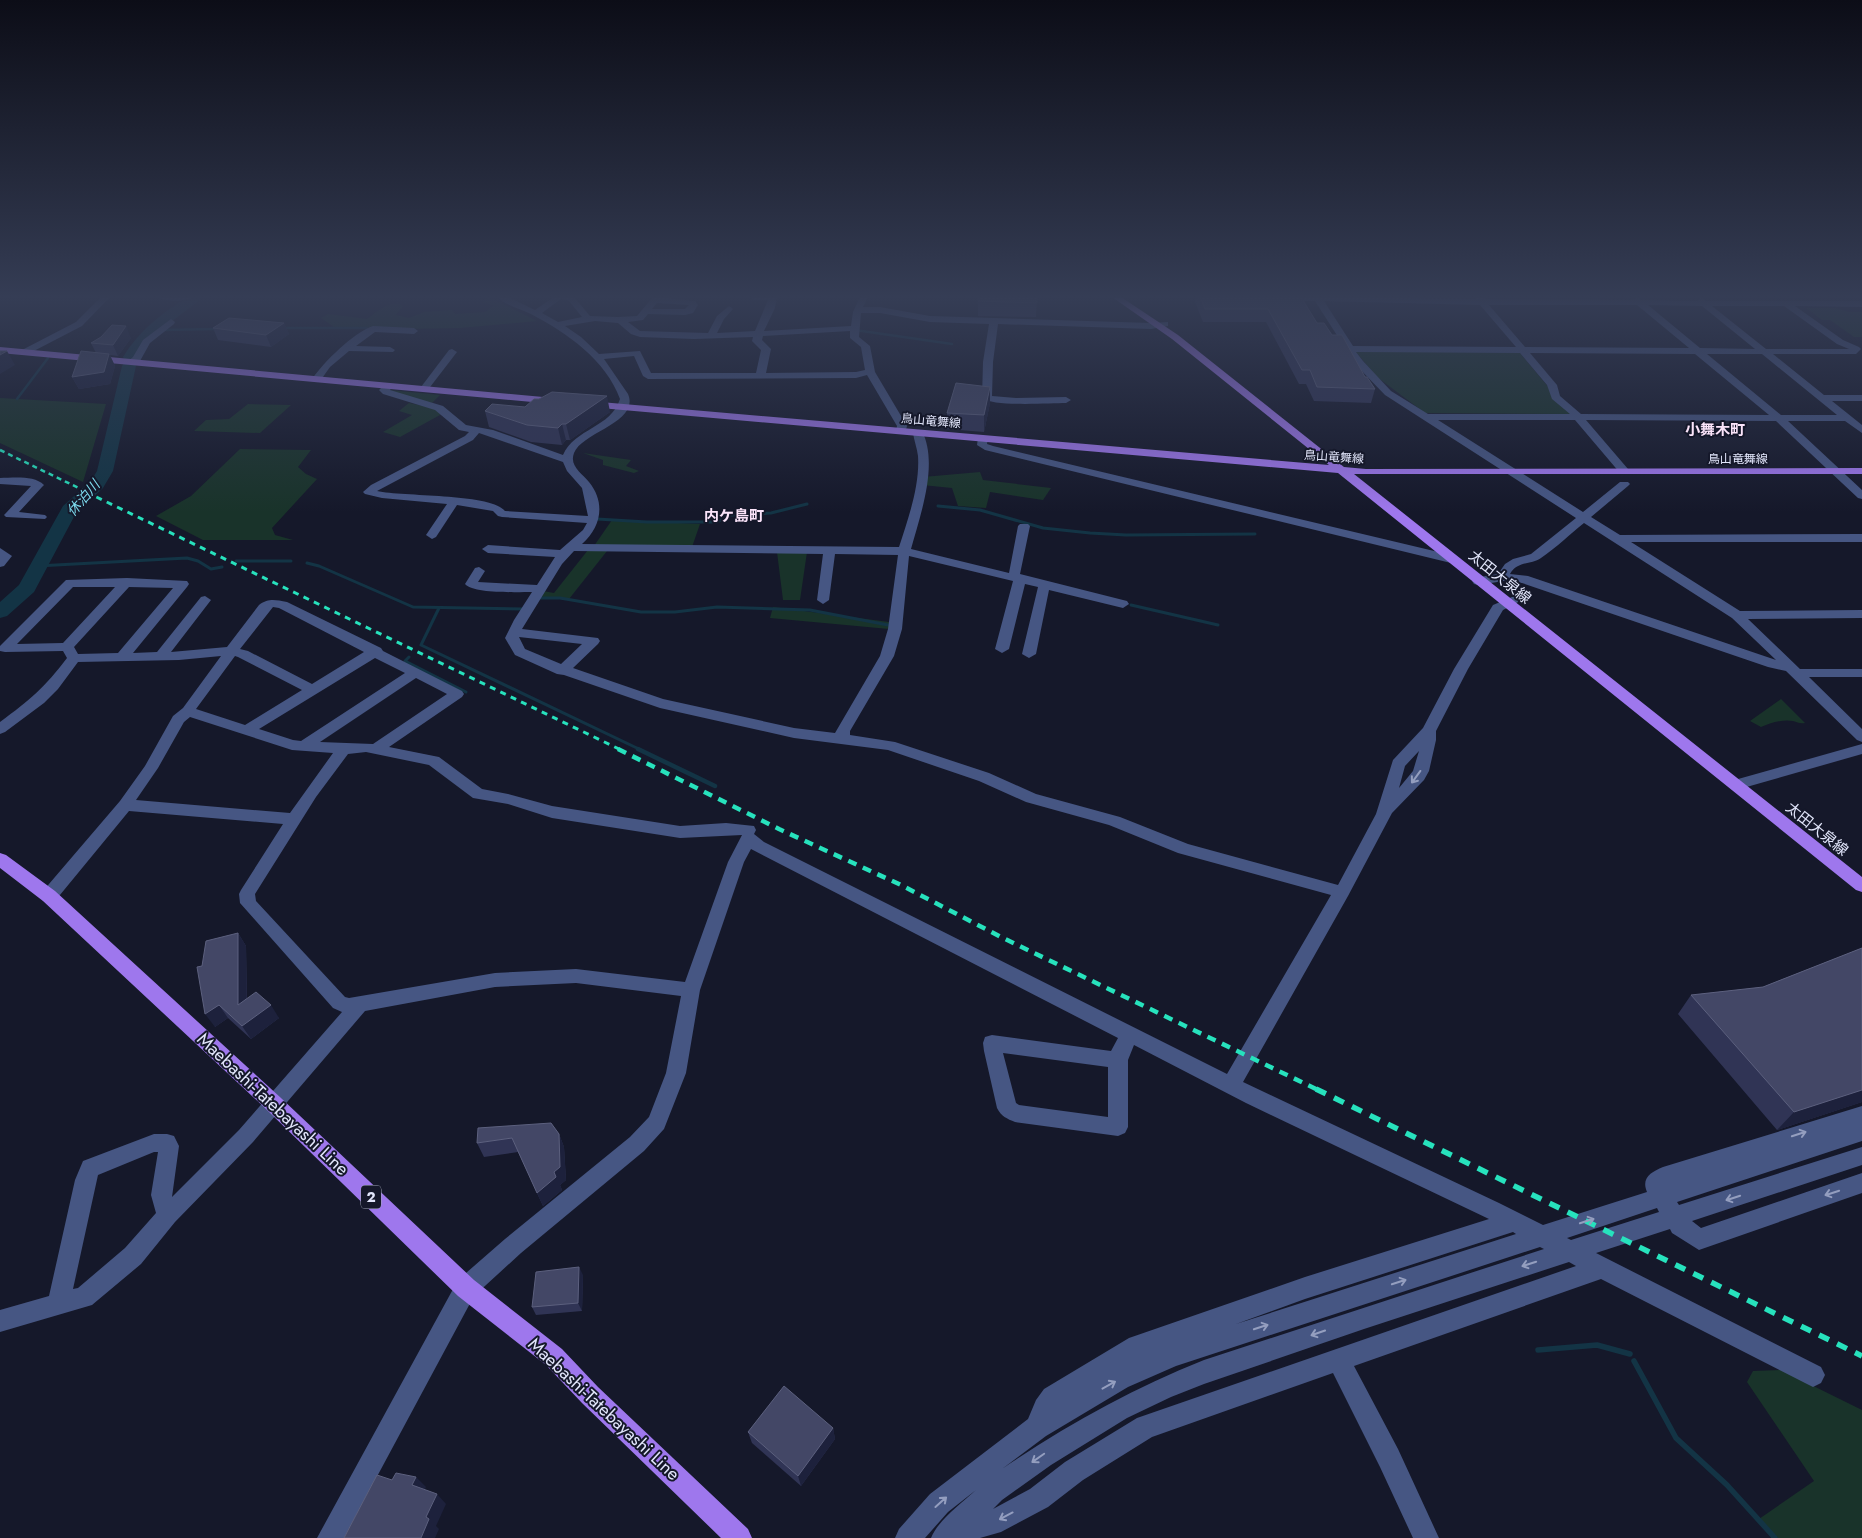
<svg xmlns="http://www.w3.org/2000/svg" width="1862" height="1538" font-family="Jost,'Noto Sans JP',sans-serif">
  <rect width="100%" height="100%" fill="#15182a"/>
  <!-- green -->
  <g fill="#19332a">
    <path d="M486,298L493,299L537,321L460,328L401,329L334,327L321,318L328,314L367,319C377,312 391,298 403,306L396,315L409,318L424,312L452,310L455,314L485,312L494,305L483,303Z"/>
    <path d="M1806,308H1835L1849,312H1862V337H1854L1830,320H1822Z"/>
    <path d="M1359,351L1519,352L1571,414L1425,413L1377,377L1356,352Z"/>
    <path d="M389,390L440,395L432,403L406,398Z"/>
    <path d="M0,398L106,404L83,482L0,443Z"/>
    <path d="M409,403L433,408L439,411L440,415L400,437L383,432L412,415L399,411Z"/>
    <path d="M248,404L291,405L260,433L194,431L206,420L229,419Z"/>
    <path d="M240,449L311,450L298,467L306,474L317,479L272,528L275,535L293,540H203L156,516L191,496Z"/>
    <path d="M583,453L631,460L626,466L639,471L634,473L603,465V460Z"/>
    <path d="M980,472L983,480L1051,488L1043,500L990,492L986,508L958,506L952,488L922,485L923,477Z"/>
    <path d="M612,520L700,524L692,547L594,546Z"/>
    <path d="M588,550L607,551L569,599L540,597L543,591L554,593Z"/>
    <path d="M777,552H807L800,600H783Z"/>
    <path d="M773,607L889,622V629L770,618Z"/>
    <path d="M1781,699L1805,723C1799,724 1798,722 1793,721C1783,719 1770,723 1761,727L1750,721Z"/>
    <path d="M1781,1370L1862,1410V1538H1778L1759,1519L1814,1481L1747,1382L1753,1371Z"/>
  </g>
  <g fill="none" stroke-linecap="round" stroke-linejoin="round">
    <!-- stream-far3 -->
    <g stroke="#133445" stroke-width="2.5">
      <path d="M282,328H367"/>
      <path d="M162,330L217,329"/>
      <path d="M855,330L952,344"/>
      <path d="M17,399L48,358"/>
    </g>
    <!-- stream-far2 -->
    <g stroke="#133445" stroke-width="3">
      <path d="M938,506L980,510L1043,528L1090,533L1126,535L1255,534"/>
      <path d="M597,519L647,522H717L731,515L771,513L807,504"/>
      <path d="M236,561H291"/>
      <path d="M307,563L319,566L413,607L524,609"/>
      <path d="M37,566L187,558L198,561L211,569L222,567"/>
      <path d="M539,598H560L641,612H675L717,607L810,610L888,625"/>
      <path d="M1131,605L1218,625"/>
      <path d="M439,608L421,645L641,750"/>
      <path d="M409,657L405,661L466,692"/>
    </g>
    <!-- stream-far1 -->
    <path stroke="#133445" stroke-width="4.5" d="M638,749L715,786"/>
    <!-- stream -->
    <g stroke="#133445" stroke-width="5.5">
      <path d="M1538,1350L1597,1345L1630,1354"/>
      <path d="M1634,1361L1676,1438L1727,1485L1775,1538"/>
    </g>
    <!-- river -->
    <g fill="#133445" fill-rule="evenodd">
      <path d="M189,297H204L155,334L135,360H125L123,357C139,331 162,312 189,297Z"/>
      <path d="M129,362L134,363L136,366L113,471L103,488L76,513L34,592L7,616L0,618V602L19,585L63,506L91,481L97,471L122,366L124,363Z"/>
    </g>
    <!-- minor -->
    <g fill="#465683" fill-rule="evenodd">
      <path d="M101,297H110L82,326L28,354H22V350L76,322Z"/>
      <path d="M158,297H193C187,302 164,302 158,297Z"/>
      <path d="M497,297H508L535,310L554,297H574L590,316L618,317L637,316L652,298L655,297L695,301L698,305L693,313L685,315L648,314L643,320L628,322L640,331L708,333L717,316L729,306L733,309L724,319L717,333L755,331L768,300H754L750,297H777L775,308L764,331L851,326L853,312L860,297H868L863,307H880L930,316L1151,323L1168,322V326L1151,329L998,324L993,362L992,396L1016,398L1066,397L1071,400L1066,403C1049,403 993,407 982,398L983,362L989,324L930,322L880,313H861L859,337L870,346L875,372L907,426L905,433L901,434L896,431L897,426L867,375L856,378L648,379L643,376L634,356L604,359L628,394C640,422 582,432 574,453C569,466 582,473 589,482C606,503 601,527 582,544L899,547C908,519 920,486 918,456C917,448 914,440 913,433L914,431H922C939,464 920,516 911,549L1009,573L1018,526L1020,524H1028L1030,526L1020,574L1127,601L1129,604L1123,608L1049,590L1036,654L1029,658L1022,654L1038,587L1025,584L1009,649L1002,653L995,649L1013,581L909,556L902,629L894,656L850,731V735L895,742L989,773L1036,794L1120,817L1188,844L1338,885L1376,814L1393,760L1423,728L1454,669L1493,605L1512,597H1520L1522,600L1503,610L1468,669L1436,731V740L1429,771L1424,780L1392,813L1348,896L1243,1082L1499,1203L1543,1225L1647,1192C1641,1178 1651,1172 1663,1167L1862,1106V1141L1677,1202L1679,1205L1862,1147V1165L1692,1221L1701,1228L1862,1173V1193L1699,1250L1672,1233L1670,1229L1596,1253L1821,1367L1825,1375L1821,1383L1813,1387L1805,1383L1601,1279L1354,1366L1398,1449L1439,1538H1413L1380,1467L1333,1373L1152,1437L1083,1480L1048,1507L1001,1532L980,1538H931C939,1519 961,1504 976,1490L948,1512L925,1538H895L899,1529L930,1494L1028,1419L1036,1400L1044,1389L1129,1338L1305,1277L1489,1219L1246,1103L1134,1045L1128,1060V1127L1125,1133L1118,1136L1015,1122C1007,1119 1001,1116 997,1108L984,1051L983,1043L985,1037L992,1035L1111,1051L1118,1038L751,849L744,862L700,990L686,1073L664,1129L644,1151L521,1253L474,1296L344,1538H317L458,1280L505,1239L630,1137L649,1117L666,1073L681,996L576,983L495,987L365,1011L253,1142L175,1222L141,1264L92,1305L0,1332V1310L49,1296L75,1180L83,1161L154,1134H167L174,1136L179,1146L172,1197L239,1130L342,1012L333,1008L240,903L239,894L241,890L283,824L129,811L55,901L49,902L43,901L41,896L43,891L120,801L145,766L173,716L183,708L221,656L179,660L78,662L58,689L44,703L5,732L0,734V722C30,700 45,687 67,658L63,651L5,652L0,651V646L66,580L127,578L187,581L189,584L187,587L133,653L157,652L201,597L205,596L211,600L171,652L227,647L259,605C269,598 275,600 287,602L381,648L383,651L462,691L464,694L462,697L389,747L439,757L482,789L508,794L552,806L680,826L726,823L754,826L756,830L754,834L764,842L1227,1074L1331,895L1178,853L1109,825L1026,802L979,781L888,750L794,738L660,708L564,675L557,674L515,655L505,638L514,620L532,592C518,592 474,594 465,584L475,568L479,567L485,571L478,582L537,585L555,557L488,553L482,549L488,545L560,550L583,530L587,523L502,517L498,516L493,511L457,505L436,537L432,539L426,535L447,504L382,498L365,494L363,492L371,485L465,436L469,432L459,430L435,410L383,394L379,390L385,384H391L393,386L390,390L443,406L466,425L493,430L563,455C575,428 611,428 620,399C606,360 567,333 531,314C521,309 505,305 497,297ZM562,298L569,301L582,317L558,322L542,313ZM657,303L689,305L685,309H652ZM595,321L618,323L631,334L640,337L694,339L753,337L752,341L761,350L756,373H651L640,351L599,354L581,337L565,326ZM850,331V338L861,347L865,370L856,372L766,373L771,349L762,340L763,336ZM479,433L563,462L567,471L582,488L588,516L505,511C490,493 404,497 377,491L473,440ZM574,551L823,554L817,600L823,604L829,600L835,554L898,555L888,629L880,656L835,733L794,728L663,699L573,668L598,644L600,641L598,638L522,629L562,564ZM73,587H115L63,643L17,644ZM129,587L173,588L118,653L78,654L74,647ZM273,607L279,608L364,652L312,684L248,651L240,649ZM519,637L582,644L561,664L525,649ZM235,656L238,657L302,690L245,725L196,709ZM375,658L405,673L301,741L293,740L259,729ZM416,678L447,694L373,744L320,742ZM190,717L292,750L333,753L290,813L136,800L158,768L184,722ZM1419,751L1413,771L1399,788L1405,766ZM366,752L429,765L473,798L508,804L552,818L680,838L742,835L728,862L685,982L576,969L495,973L349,998L345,997L256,901L255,894L316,797L348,754ZM1003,1053L1108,1067V1117L1019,1105L1016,1103ZM154,1152H158L151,1195L156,1213L125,1248L78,1288L73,1289L98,1175ZM1657,1208L1659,1212L1571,1240L1567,1238ZM1513,1232L1516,1234L1236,1324L1305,1299ZM1540,1247L1544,1249L1204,1360C1132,1389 1066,1425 1002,1469L1046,1436L1128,1387L1176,1366ZM1569,1262L1576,1266L1137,1418L1065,1462L1030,1489L993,1509L1002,1500L1051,1465L1127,1418L1171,1397L1204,1384L1364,1329Z"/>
      <path d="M1279,297L1476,299L1477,297H1482L1485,299L1633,300L1637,298L1641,300L1697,301L1701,298L1706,301H1862V307L1795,306L1843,340L1859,347L1861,349L1856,354H1773L1824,395H1862V401H1832L1862,425V433L1845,421H1788L1862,490V499L1858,498L1776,421L1586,420L1628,469L1629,471L1624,474L1620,473L1575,420H1438L1583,512L1620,482H1628L1630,484L1628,486L1591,517L1620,535L1862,534V542H1631L1740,611L1862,610V618L1748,619L1800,669H1862V677H1809L1862,729V742L1857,740L1786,671L1768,667L1522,583L1504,581L1478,585L1474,584L1472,581L1474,578L1498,574L1505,564L1513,559L1531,554L1576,518L1385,395L1356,365L1315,301H1282L1279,300ZM1324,301L1480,305L1516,347L1353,346ZM1489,305H1637L1689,348L1525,347ZM1648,305L1702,306L1755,349L1700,348ZM1712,306H1784L1837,344L1849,349H1766ZM1356,352L1520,353L1547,385L1552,399L1570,414H1428L1391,391L1363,361ZM1530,353L1695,354L1769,415L1581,414L1560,396L1557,385ZM1707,354H1762L1837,415H1781ZM1584,523L1732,618L1776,660L1528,576L1510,574C1517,561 1531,565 1541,558C1556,548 1570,534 1584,523Z"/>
      <path d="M171,319L175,322L174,324L150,343L140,361L135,364H129L127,362L133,357L143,340Z"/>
      <path d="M373,326L414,328L418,331L414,334L375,332L356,346L390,347L395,350L393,352L349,351L330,367L320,381H314L312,379C324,362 353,333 373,326Z"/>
      <path d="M452,349L457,352L427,391H421V387L449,350Z"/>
      <path d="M983,435L988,438L987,444L993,446L1451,555L1457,559L1451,563L985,450L977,445L978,438Z"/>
      <path d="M0,478C13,478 34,475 44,485L42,487L19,512L45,515L47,517L45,519L6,517L4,515L6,513L31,486L0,484Z"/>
      <path d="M0,548L12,556L4,566L0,567Z"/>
      <path d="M1862,744V754L1736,790L1731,789L1728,785L1731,781Z"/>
    </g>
    <!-- major -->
    <g fill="#9e77ed" fill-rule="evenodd">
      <path d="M1112,297H1121L1178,335L1344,467L1366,469L1862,468V474H1354L1862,877V892L1856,890L1338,473L589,407L584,404L589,401L1329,465L1172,339Z"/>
      <path d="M0,347L554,398L559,401L554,404L0,353Z"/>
      <path d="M0,853L6,855L55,891L281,1098L474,1280L562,1349L598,1387L748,1529L752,1538H721L582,1403L546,1365L458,1296L267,1110L43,901L0,868Z"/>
    </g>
    <!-- rail-far3 -->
    <path stroke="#27e2bd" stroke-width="2.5" stroke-dasharray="5 4" stroke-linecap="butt" d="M0,450L89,493"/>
    <!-- rail-far2 -->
    <path stroke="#27e2bd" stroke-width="3" stroke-dasharray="6 5.5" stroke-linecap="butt" d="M86,492L621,750"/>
    <!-- rail-far1 -->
    <path stroke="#27e2bd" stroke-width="4.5" stroke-dasharray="9 7" stroke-linecap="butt" d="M618,749L779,829L901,885L1001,937L1318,1090"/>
    <!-- rail -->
    <path stroke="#27e2bd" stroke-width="5.5" stroke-dasharray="11 9" stroke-linecap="butt" d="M1316,1089L1862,1356"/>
  </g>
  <!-- wall -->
  <g fill="#303455">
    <path d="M1037,297L1036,317L978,316V301Z"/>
    <path d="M1196,297H1301L1317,323L1332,335L1375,389L1371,403L1314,401L1306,384H1299L1266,322H1203L1195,302Z"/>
    <path d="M284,323L289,334L271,347L218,340L213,328Z"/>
    <path d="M131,338L118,356L110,355L115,366L110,384L79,389L72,377L96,353L91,343Z"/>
    <path d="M990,387V403L984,432L947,429V413Z"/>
    <path d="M525,407L610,412L570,440H566L562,445L531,442L489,427L485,411Z"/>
    <path d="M238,933L246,946L247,999L279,1018L251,1039L228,1018L215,1027L202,966Z"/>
    <path d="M1862,948V1102L1777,1130L1678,1014L1691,995L1763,987Z"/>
    <path d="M551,1123L559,1134L564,1147L566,1180L560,1185L562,1190L543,1206L518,1152L484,1157L477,1143Z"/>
    <path d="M583,1275L582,1311L536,1315L532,1307Z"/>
    <path d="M833,1428L835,1439L801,1486L752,1443L748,1432Z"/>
  </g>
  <!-- shaded-wall -->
  <g fill="#1d213c">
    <path d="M284,323L289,334L271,347L266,335Z"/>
    <path d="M126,326L131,338L118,356L113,345Z"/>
    <path d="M7,351L15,365L0,374V355Z"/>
    <path d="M109,354L115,366L110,384L79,389L72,377Z"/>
    <path d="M990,387V403L984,432V415Z"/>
    <path d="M607,396L610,412L570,440L566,424Z"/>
    <path d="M562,424L566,440L562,445L558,428Z"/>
    <path d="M238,933L246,946L247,1018L238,1005Z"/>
    <path d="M219,1005L228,1018L215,1027L205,1014Z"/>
    <path d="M271,1005L279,1018L251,1039L242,1026Z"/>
    <path d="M1862,1090V1102L1777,1130L1794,1112Z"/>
    <path d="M559,1134L564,1147L566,1180L560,1185L562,1190L543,1206L537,1193L554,1172Z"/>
    <path d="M579,1267L583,1275L582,1311L578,1303Z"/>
    <path d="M833,1428L835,1439L801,1486L798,1476Z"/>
    <path d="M416,1477L426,1487L422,1495L412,1485Z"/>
    <path d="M437,1494L446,1504L436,1526L439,1529L435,1538H421L426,1517Z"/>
  </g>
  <!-- building -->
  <g fill="#434766" stroke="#5c607e">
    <path d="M979,297H1037V303L978,301Z"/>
    <path d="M1200,297H1301L1317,323H1324L1332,335H1342L1365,377H1367L1375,389L1317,387L1310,370H1302L1268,309H1205Z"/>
    <path d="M229,318L284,323L266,335L213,328Z"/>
    <path d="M112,325L126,326L113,345L91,343L101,337Z"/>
    <path d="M0,351H7L0,355Z"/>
    <path d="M81,351L109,354L104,372L72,377Z"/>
    <path d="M956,383L990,387L984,415L947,413Z"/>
    <path d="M552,392L607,396L566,424H562L558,428L527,425L485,411L492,404L525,407L534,399H539Z"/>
    <path d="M238,933V1005L256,992L271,1005L242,1026L219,1005L205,1014L197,967L202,966L206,941Z"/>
    <path d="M1862,948V1090L1794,1112L1691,995L1763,987Z"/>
    <path d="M551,1123L559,1134L560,1167L554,1172L556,1177L537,1193L512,1138L477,1143L478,1128Z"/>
    <path d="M579,1267L578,1303L532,1307L536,1272Z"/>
    <path d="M784,1386L833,1428L798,1476L748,1432Z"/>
    <path d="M396,1473L416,1477L412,1485L437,1494L426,1517L429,1519L421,1538H344L377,1475L392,1480Z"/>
  </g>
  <!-- one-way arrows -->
  <defs><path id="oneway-shaft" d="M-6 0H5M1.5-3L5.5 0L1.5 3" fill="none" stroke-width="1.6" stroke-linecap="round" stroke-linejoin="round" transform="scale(1.25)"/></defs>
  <g stroke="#949ebf">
    <use href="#oneway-shaft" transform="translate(1416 777) rotate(126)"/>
    <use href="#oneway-shaft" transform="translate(1799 1134) rotate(-18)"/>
    <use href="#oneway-shaft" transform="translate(1832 1193) rotate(162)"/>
    <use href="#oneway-shaft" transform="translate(1733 1198) rotate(162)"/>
    <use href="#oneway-shaft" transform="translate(1587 1221) rotate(-18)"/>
    <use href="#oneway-shaft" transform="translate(1529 1264) rotate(162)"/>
    <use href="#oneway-shaft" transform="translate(1399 1282) rotate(-18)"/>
    <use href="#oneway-shaft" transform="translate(1261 1327) rotate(-18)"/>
    <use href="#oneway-shaft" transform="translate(1318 1333) rotate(161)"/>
    <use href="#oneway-shaft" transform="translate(1109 1385) rotate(-29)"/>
    <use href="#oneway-shaft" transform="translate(1038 1458) rotate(145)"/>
    <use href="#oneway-shaft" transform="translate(941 1502) rotate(-42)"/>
    <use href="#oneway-shaft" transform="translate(1006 1516) rotate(152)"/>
  </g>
  <!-- sky -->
  <linearGradient id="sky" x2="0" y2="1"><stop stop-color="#0c0d17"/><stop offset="0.58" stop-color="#353d55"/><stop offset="1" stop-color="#353d55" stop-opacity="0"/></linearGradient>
  <rect width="1862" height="512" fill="url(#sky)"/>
  <g text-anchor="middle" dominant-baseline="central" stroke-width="4" stroke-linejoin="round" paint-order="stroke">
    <!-- far-street labels -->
    <g font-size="12" fill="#e2e6fb" stroke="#15182a">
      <text transform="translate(931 421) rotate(5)">鳥山竜舞線</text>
      <text transform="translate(1334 457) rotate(4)">鳥山竜舞線</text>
      <text x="1738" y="459">鳥山竜舞線</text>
    </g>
    <!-- far-water labels -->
    <g font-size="14" font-style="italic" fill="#7ddbee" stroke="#15182a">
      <text transform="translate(83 498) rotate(-49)">休泊川</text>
    </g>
    <!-- shield labels -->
    <rect fill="#15182a" stroke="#a4a8bc" stroke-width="1" x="361" y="1185.5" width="20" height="23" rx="4"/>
    <g font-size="14" font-weight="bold" fill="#e2e6fb">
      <text x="371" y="1197">2</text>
    </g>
    <!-- far-quarter labels -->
    <g font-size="15" font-weight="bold" fill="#fbe4fa" stroke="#15182a">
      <text x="1715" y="430">小舞木町</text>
      <text x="734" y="516">内ケ島町</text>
    </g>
    <!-- street labels -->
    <g font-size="15" fill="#e2e6fb" stroke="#15182a">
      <text transform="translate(1500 577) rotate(39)">太田大泉線</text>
      <text transform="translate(1817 829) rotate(39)">太田大泉線</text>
    </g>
    <!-- near-street labels -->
    <g font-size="18" fill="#e2e6fb" stroke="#15182a">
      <text transform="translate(273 1104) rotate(43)">Maebashi-Tatebayashi Line</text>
      <text transform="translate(604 1409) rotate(43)">Maebashi-Tatebayashi Line</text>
    </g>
  </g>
</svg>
